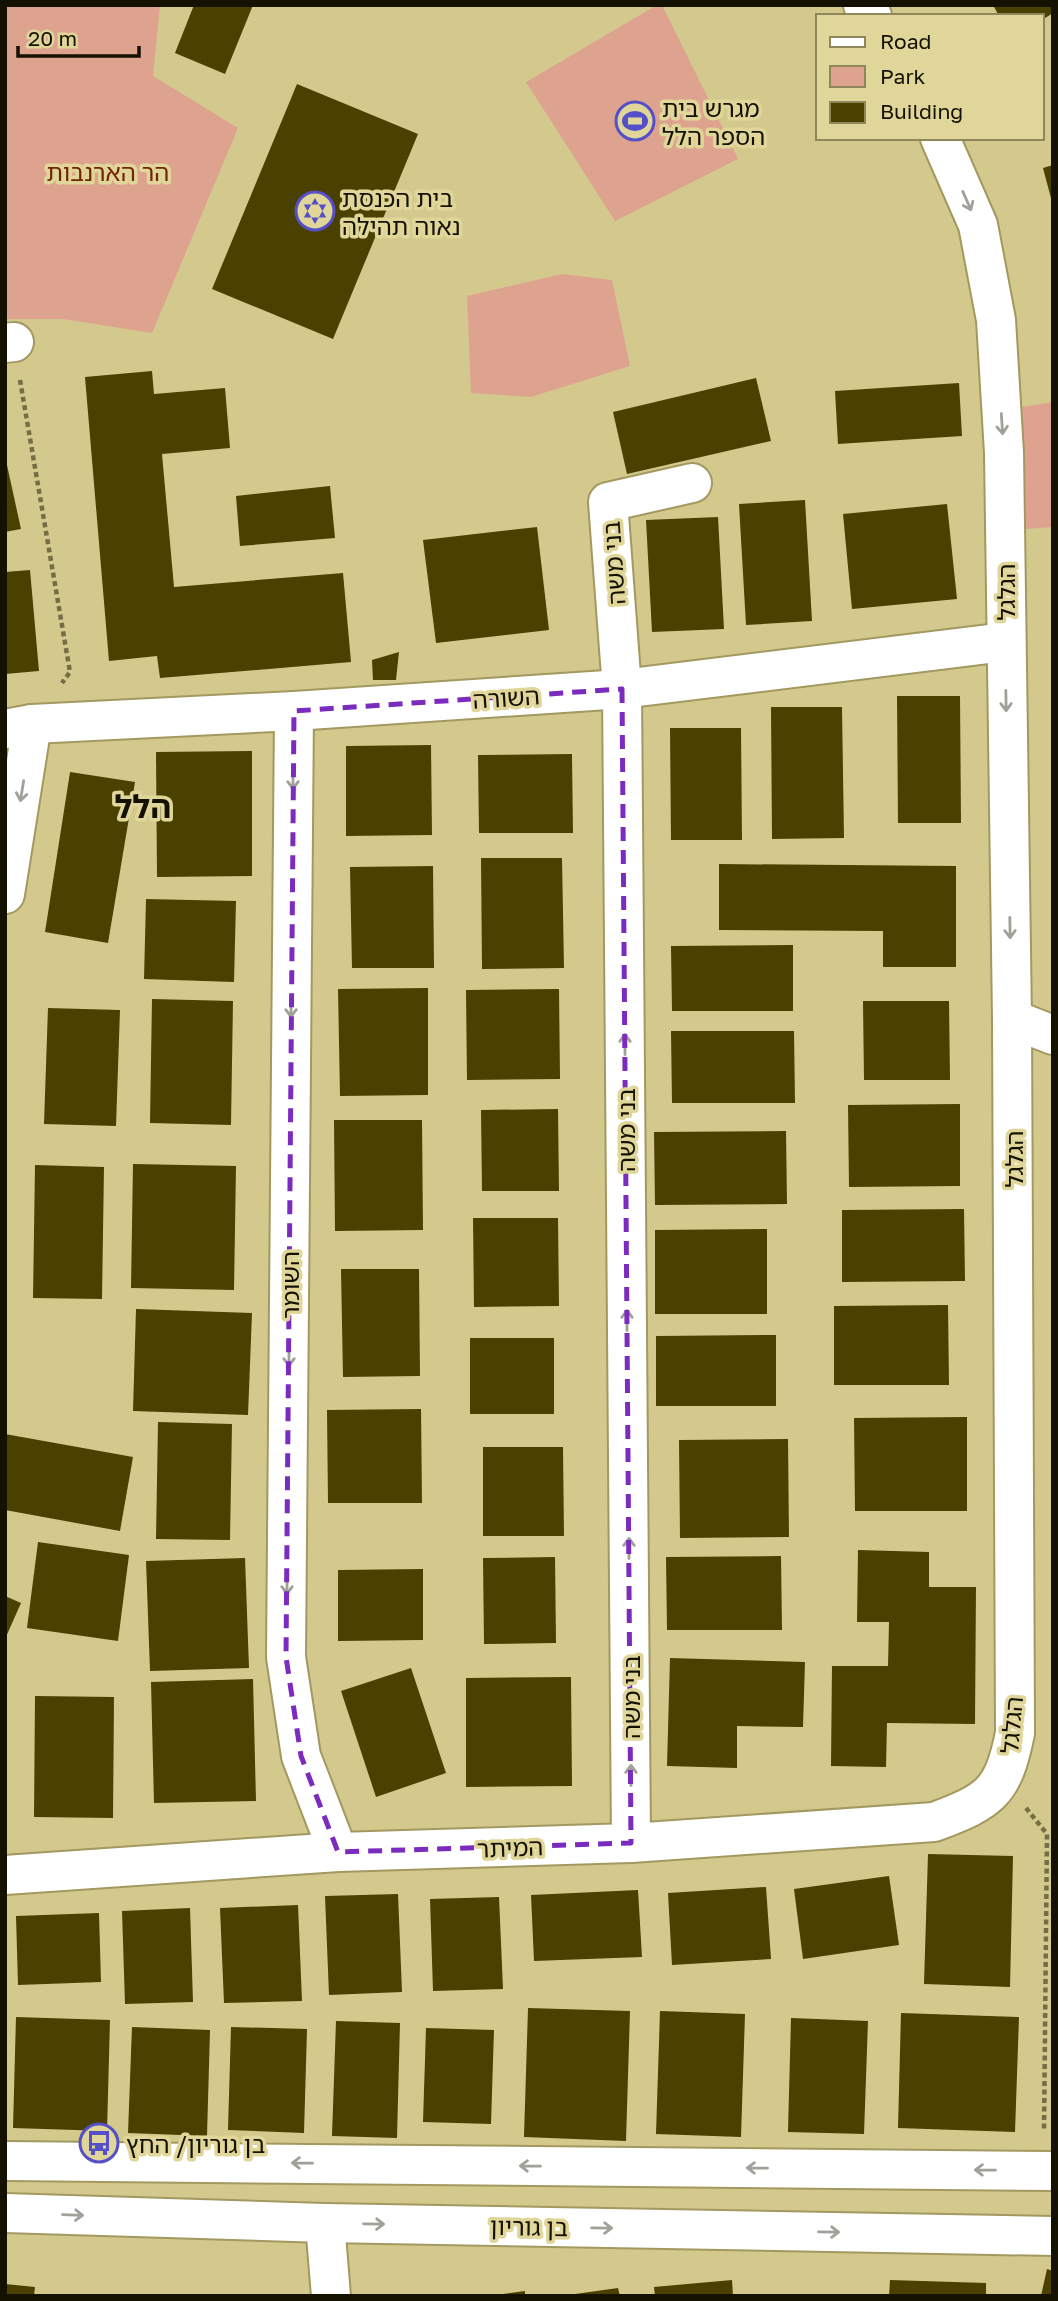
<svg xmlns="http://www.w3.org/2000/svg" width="1058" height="2301" font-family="'Golos Text','Noto Sans Hebrew',sans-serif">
  <rect width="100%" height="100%" fill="#d3c98d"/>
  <!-- green -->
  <g fill="#dea38f">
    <path d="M5,5H160L153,76L238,128L152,333L63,319H5Z"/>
    <path d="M657,5H662L738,159L615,221L526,82Z"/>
    <path d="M562,274L612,280L630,366L531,397L471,393L467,296Z"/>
    <path d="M1053,402V527L1026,529L1022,407Z"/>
  </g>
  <!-- building -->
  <g fill="#4a4000">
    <path d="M194,5H253L225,74L175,53Z"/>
    <path d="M993,5H1053V13L1042,20V16H999Z"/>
    <path d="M297,84L418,134L333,339L212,289Z"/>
    <path d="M1053,165V202H1052L1043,168Z"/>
    <path d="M152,371L154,394L225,388L230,448L162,454L174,587L343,573L351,662L160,678L157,656L109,661L85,377Z"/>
    <path d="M756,378L771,441L627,474L613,412Z"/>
    <path d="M959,383L962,436L838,444L835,391Z"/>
    <path d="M5,456L21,529L5,532Z"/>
    <path d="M330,486L335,538L240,546L236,496Z"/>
    <path d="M805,500L812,621L746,625L739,504Z"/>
    <path d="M947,504L957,599L852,609L843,514Z"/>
    <path d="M718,517L724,629L652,632L646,520Z"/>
    <path d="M537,527L549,630L436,643L423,540Z"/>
    <path d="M30,570L39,671L5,674V572Z"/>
    <path d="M399,652L396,680H373L372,660Z"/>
    <path d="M897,696H960L961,823H898Z"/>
    <path d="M771,707H842L844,838L772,839Z"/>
    <path d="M670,728H741L742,840H671Z"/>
    <path d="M431,745L432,835L346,836V746Z"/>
    <path d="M252,751V876L157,877L156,752Z"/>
    <path d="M572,754L573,833H479L478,755Z"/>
    <path d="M70,772L135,782L108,943L45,932Z"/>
    <path d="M481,858H562L564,968L482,969Z"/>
    <path d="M719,864L956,866V967H883V931L719,930Z"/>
    <path d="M433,866L434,968H352L350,867Z"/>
    <path d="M146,899L236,901L234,982L144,979Z"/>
    <path d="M793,945V1011H672L671,946Z"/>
    <path d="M428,988V1095L340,1096L338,989Z"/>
    <path d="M559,989L560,1079L467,1080L466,990Z"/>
    <path d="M152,999L233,1001L231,1125L150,1123Z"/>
    <path d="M863,1001H949L950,1080H864Z"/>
    <path d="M48,1008L120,1010L116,1126L44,1124Z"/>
    <path d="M671,1031H794L795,1103H672Z"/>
    <path d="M960,1104V1186L849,1187L848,1105Z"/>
    <path d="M558,1109L559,1191H482L481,1110Z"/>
    <path d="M334,1120H422L423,1230L335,1231Z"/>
    <path d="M786,1131L787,1204L655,1205L654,1132Z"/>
    <path d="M133,1164L236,1166L234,1290L131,1288Z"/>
    <path d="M35,1165L104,1167L102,1299L33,1298Z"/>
    <path d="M964,1209L965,1281L842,1282V1210Z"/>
    <path d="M473,1218H558L559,1306L474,1307Z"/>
    <path d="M767,1229V1314H655V1230Z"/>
    <path d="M341,1269H419L420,1376L343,1377Z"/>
    <path d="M948,1305L949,1385H834V1306Z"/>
    <path d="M136,1309L252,1313L248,1415L133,1411Z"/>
    <path d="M776,1335V1406H656V1336Z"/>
    <rect x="470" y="1338" width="84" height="76"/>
    <path d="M421,1409L422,1503H328L327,1410Z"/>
    <path d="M967,1417V1511H855L854,1418Z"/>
    <path d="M158,1422L232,1424L230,1540L156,1539Z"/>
    <path d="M5,1434L133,1457L120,1531L5,1510Z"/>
    <path d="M788,1439L789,1537L680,1538L679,1440Z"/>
    <path d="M483,1447H563L564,1536H483Z"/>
    <path d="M38,1542L129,1555L118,1641L27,1628Z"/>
    <path d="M858,1550L929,1552V1587H976L975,1724L887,1723L886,1767L831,1766L832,1666H888L889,1622H857Z"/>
    <path d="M781,1556L782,1630H667L666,1557Z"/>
    <path d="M555,1557L556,1643L484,1644L483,1558Z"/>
    <path d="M245,1558L249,1668L150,1671L146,1561Z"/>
    <path d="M423,1569V1640L338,1641V1570Z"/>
    <path d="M5,1596L21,1603L5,1639Z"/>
    <path d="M670,1658L805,1662L803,1727L737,1726V1768L667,1766Z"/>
    <path d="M411,1668L446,1773L376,1797L341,1691Z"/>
    <path d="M571,1677L572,1786L466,1787V1678Z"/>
    <path d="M253,1679L256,1801L154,1803L151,1682Z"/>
    <path d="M35,1696L114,1697L113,1818L34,1817Z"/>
    <path d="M928,1854L1013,1856L1010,1987L924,1984Z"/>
    <path d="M889,1876L899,1945L803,1959L794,1889Z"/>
    <path d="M766,1887L771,1959L672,1965L668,1893Z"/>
    <path d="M638,1890L642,1957L534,1961L531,1895Z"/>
    <path d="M398,1894L402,1992L329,1995L325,1896Z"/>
    <path d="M499,1897L503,1989L433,1991L430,1899Z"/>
    <path d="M298,1905L302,2001L224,2003L220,1908Z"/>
    <path d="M190,1908L193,2002L125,2004L122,1911Z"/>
    <path d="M99,1913L101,1982L18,1985L16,1916Z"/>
    <path d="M528,2008L630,2011L626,2141L524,2137Z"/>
    <path d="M660,2011L745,2014L741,2137L656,2134Z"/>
    <path d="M901,2013L1019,2017L1015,2132L898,2128Z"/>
    <path d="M16,2017L110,2020L107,2131L13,2128Z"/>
    <path d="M791,2018L868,2021L864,2134L788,2132Z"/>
    <path d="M336,2021L400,2023L397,2138L332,2136Z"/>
    <path d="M132,2027L210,2030L207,2136L128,2133Z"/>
    <path d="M231,2027L307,2029L304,2133L228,2130Z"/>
    <path d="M426,2028L494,2030L491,2124L423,2122Z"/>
    <path d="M1047,2269L1053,2271V2296H1041Z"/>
    <path d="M732,2280L733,2296H655L654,2287Z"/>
    <path d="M890,2280L986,2283V2296H889Z"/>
    <path d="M5,2284L35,2287L34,2296H5Z"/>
    <path d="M618,2288L620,2296H575V2294Z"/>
    <path d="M525,2291V2296H503V2294Z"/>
  </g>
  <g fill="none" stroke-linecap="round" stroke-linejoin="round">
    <defs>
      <g id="minor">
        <path d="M863,5L872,16"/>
        <path d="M5,343L14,342"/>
        <path d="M294,711L286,1657L301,1756L338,1852"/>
        <path d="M5,729L32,724L294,711L622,689L1005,642"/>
        <path d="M5,894L32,724"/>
        <path d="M1012,1019L1053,1035"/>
        <path d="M631,1843L622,689L608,502L692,483"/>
        <path d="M5,1875L338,1852L631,1843L934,1822C990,1801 1003,1793 1015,1733L1012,1019L1004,453L996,320L978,225L940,138"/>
        <path d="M325,2223L331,2296"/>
      </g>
      <g id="secondary">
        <path d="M5,2161L1053,2171"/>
        <path d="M5,2213L325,2223L1053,2236"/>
      </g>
    </defs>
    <!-- minor casing -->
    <use href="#minor" stroke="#a39960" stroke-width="42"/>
    <!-- secondary casing -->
    <use href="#secondary" stroke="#a39960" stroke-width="42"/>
    <!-- path -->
    <g stroke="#746d46" stroke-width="4.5" stroke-dasharray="5 3.5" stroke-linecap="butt">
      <path d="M20,380L70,672L62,683"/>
      <path d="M1026,1808L1047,1834L1044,2131"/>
    </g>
    <!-- minor -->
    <use href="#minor" stroke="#fff" stroke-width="38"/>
    <!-- secondary -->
    <use href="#secondary" stroke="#fff" stroke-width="38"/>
  </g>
  <!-- one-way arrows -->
  <defs><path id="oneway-shaft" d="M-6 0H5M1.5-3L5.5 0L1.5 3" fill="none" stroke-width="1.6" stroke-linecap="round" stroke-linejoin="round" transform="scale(1.75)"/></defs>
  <g stroke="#a1a099">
    <use href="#oneway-shaft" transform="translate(967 201) rotate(66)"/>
    <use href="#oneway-shaft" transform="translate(1002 424) rotate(86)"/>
    <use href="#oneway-shaft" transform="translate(1006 701) rotate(89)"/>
    <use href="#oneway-shaft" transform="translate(293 779) rotate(90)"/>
    <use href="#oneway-shaft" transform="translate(22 791) rotate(99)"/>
    <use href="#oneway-shaft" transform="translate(1010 928) rotate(89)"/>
    <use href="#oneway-shaft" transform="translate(291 1007) rotate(90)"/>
    <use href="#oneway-shaft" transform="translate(625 1044) rotate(-90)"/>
    <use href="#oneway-shaft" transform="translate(627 1320) rotate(-90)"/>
    <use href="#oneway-shaft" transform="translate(289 1356) rotate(90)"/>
    <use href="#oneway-shaft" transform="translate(629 1548) rotate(-90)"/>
    <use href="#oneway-shaft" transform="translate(287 1584) rotate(90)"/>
    <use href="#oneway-shaft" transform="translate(631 1775) rotate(-90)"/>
    <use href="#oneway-shaft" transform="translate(302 2163) rotate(-179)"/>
    <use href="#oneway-shaft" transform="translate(530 2166) rotate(-179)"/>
    <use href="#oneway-shaft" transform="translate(757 2168) rotate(-179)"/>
    <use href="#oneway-shaft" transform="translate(985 2170) rotate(-179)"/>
    <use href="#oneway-shaft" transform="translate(73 2215) rotate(2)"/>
    <use href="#oneway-shaft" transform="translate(374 2224) rotate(1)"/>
    <use href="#oneway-shaft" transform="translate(602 2228) rotate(1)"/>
    <use href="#oneway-shaft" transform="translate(829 2232) rotate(1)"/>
  </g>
  <!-- marked area -->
  <path fill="none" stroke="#7b2cbf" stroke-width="5" stroke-dasharray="14 9" stroke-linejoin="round" d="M622,689L631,1843L338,1852L301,1756L286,1657L294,711Z"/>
  <!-- icons -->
  <defs>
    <symbol id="stadium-ring" viewBox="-11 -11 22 22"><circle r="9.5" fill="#e0d69a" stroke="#5650c8" stroke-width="1.5"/><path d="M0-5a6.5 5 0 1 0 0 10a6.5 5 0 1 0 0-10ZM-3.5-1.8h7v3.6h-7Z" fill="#5650c8"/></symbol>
    <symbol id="synagogue-ring" viewBox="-11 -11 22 22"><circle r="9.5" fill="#e0d69a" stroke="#5650c8" stroke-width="1.5"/><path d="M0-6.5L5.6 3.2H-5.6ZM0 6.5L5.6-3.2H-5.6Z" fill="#5650c8"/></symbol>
    <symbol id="bus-ring" viewBox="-11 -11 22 22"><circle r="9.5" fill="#e0d69a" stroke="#5650c8" stroke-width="1.5"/><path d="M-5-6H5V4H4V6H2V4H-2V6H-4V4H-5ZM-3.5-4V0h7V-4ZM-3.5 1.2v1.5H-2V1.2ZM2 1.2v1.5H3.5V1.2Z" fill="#5650c8"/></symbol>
  </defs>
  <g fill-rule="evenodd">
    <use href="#stadium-ring" x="613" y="99" width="44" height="44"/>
    <use href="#synagogue-ring" x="293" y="189" width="44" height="44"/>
    <use href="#bus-ring" x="77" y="2121" width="44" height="44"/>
  </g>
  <g text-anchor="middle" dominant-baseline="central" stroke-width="7" stroke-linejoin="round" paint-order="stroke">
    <!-- poi labels -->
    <g font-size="24" fill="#151100" stroke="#e0d69a" text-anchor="start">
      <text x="662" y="107">מגרש בית<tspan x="662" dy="28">הספר הלל</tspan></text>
      <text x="342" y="197">בית הכנסת<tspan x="342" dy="28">נאוה תהילה</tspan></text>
      <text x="126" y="2143">בן גוריון/ החץ</text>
    </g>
    <!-- park labels -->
    <g font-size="24" fill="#712505" stroke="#e0d69a">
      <text x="108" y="171">הר הארנבות</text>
    </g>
    <!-- street labels -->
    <g font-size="24" fill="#151100" stroke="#e0d69a">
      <text transform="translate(613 563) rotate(-94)">בני משה</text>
      <text transform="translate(1005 592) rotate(-90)">הגלגל</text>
      <text transform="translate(506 697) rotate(-4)">השורה</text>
      <text transform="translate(625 1130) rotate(-90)">בני משה</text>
      <text transform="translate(1013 1159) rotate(-90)">הגלגל</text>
      <text transform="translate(289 1285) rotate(-90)">השומר</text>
      <text transform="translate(630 1697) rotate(-90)">בני משה</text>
      <text transform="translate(1011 1725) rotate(-85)">הגלגל</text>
      <text transform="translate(510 1847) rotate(-2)">המיתר</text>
      <text transform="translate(529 2226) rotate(1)">בן גוריון</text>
    </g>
    <!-- district labels -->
    <g font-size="32" font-weight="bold" fill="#151100" stroke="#e0d69a">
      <text x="143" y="806">הלל</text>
    </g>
  </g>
  <!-- border -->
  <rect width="1058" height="2301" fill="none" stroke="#151100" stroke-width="14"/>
  <!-- legend -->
  <rect x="816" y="14" width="228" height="126" fill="#e0d69a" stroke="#8f875c" stroke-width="2"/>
  <rect x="830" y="37" width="35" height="10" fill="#ffffff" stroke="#8f875c" stroke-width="2"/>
  <text x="880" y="49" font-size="21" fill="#151100">Road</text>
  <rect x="830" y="66" width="35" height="21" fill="#dea38f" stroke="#8f875c" stroke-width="2"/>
  <text x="880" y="84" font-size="21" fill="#151100">Park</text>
  <rect x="830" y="102" width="35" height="21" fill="#4a4000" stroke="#8f875c" stroke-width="2"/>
  <text x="880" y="119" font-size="21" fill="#151100">Building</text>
  <!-- scale -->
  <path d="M18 46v10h121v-10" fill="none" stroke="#151100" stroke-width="3.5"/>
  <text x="28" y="46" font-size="21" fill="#151100" stroke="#e0d69a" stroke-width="5" paint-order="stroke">20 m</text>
</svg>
